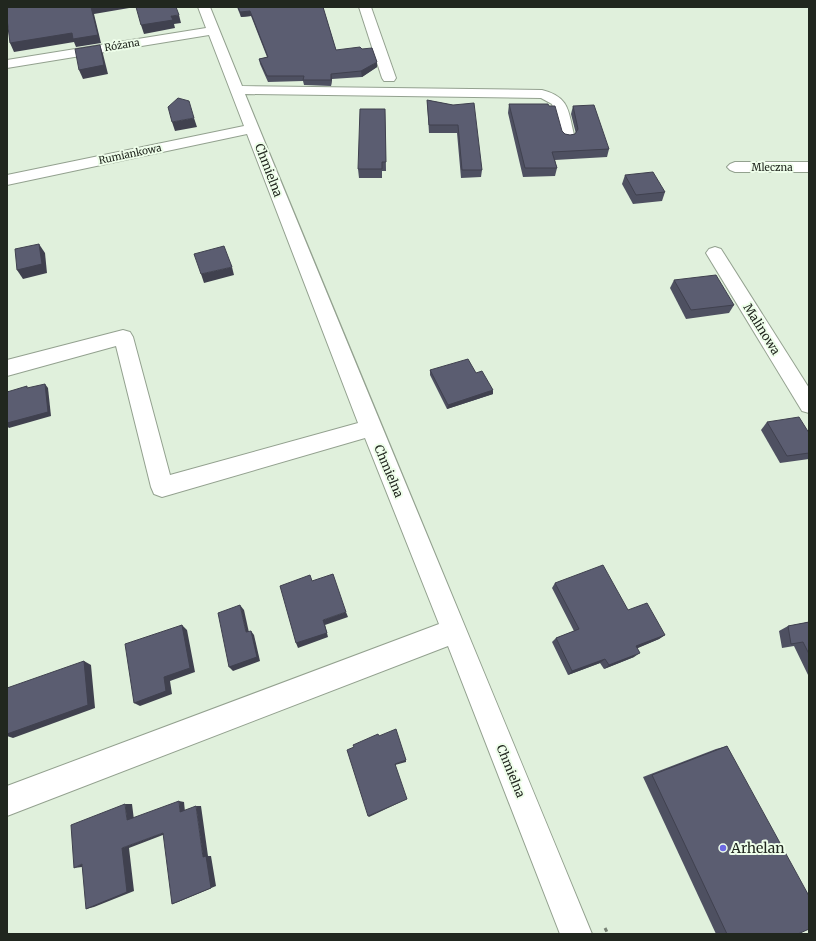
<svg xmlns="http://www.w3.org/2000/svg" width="816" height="941" font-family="Merriweather,serif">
  <rect width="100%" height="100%" fill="#e0f0dc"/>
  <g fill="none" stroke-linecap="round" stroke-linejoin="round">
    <defs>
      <g id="minor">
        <path d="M198,7H210L242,86L542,90C571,97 568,113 575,138L573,141L568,142L563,141L561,138L552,104L541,98L245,94C359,373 477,654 592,934H560L448,646L7,816V786L439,624L365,438L162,497L154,494L151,487L116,346L7,376V360L123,330L130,332L133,337L170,475L358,423L247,134L7,185V175L244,126L209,35L7,68V60L206,28Z"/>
        <path d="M359,7H371L396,78L394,81H384L382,78Z"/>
        <path d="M735,162H809V172H735L730,170L727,167L730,164Z"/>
        <path d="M715,247L721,249L809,388V413L802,411L706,253L709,249Z"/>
      </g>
    </defs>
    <!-- minor casing -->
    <use href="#minor" stroke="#93a18f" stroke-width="2"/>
    <!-- path -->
    <path stroke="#788275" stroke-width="3" stroke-dasharray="4 4" stroke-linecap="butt" d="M605,928L608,934"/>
    <!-- minor -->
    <use href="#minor" fill="#fff" fill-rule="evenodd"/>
  </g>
  <!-- wall -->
  <g fill="#4e5061">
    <path d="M237,7H323L336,50L377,67L362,77L332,79L331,86L304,85L303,81L268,82L260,64L259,59L267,57L251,16L241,17Z"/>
    <path d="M427,100L453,105L482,170L481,177L461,178L457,133H429Z"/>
    <path d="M509,104L562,131L565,134L570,135L576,134L571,114L573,106L609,149L607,157L555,160L557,168L555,176L523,177L508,113Z"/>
    <path d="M385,109L386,171H382V178H359L358,169Z"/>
    <path d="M625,175L665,192L662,201L633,204L622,184Z"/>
    <path d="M674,280L734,305L729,313L686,319L670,288Z"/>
    <path d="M430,370L476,373L493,394L447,409L430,375Z"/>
    <path d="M767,422L809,433V459L780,463L761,430Z"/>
    <path d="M555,583L628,610L665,635L659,639L637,648L634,657L604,669L600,663L568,675L552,642L556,638L574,631L552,588Z"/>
    <path d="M809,622V677L794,646L782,648L779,631L788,626Z"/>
    <path d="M727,746L798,934H716L643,777L716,749Z"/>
  </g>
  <!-- shaded-wall -->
  <g fill="#40414f">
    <path d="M91,7H135L94,14L101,43L76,47L74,42L14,52L10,43Z"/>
    <path d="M250,11L251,16L241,17L240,12Z"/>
    <path d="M179,15L181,23L174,24L175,28L144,34L141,25L171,16Z"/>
    <path d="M100,45L103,54L108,74L83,79L79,70Z"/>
    <path d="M377,62V67L362,77L361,71Z"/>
    <path d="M331,74L332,79L331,86Z"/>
    <path d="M194,118L197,127L175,131L172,122Z"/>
    <path d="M39,244L45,253L47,273L23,279L17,270Z"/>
    <path d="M232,267L234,275L204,283L201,274Z"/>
    <path d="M45,384L48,388L51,416L9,428L7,426V423Z"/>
    <path d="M493,390V394L447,409L448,405Z"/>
    <path d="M240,605L244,610L250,637L246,632Z"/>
    <path d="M346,612L348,617L325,625L328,637L298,648L296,643L323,620Z"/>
    <path d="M182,625L187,630L195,672L170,681L172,694L140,706L134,703L164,677Z"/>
    <path d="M251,631L254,635L260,661L233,671L229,667Z"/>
    <path d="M665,635L659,639L631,651L636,646Z"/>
    <path d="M640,653L634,657L604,669L609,665Z"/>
    <path d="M605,659L600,663L568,675L572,671Z"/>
    <path d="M84,661L91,665L95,708L13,738L7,736V734Z"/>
    <path d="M406,760V762L395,765V764Z"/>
    <path d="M407,799L369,817L368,816Z"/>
    <path d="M179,801L184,802L185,812H180Z"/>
    <path d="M125,804H132L134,820H127Z"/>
    <path d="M196,806H201L208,856H211L216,886L178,902L172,904L203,857Z"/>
    <path d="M163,833H168L129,848L134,891L94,907L86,909L122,848Z"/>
    <path d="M82,864V867L74,868Z"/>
  </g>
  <!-- building -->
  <g fill="#5b5d71" stroke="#40414f">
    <path d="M7,7H91L98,35L73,39L72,33L10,43L7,19Z"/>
    <path d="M136,7H176L179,15L171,16L173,20L141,25Z"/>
    <path d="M238,7H323L336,50L360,47L362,49L372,48L377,62L361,71L331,74V80H303L304,76H267L259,59L268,57L250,11L240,12Z"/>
    <path d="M100,45L104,65L79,70L75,49Z"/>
    <path d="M178,98L189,101L194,118L172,122L168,107Z"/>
    <path d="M427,100L453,105L474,103L482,170H462L458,125H429Z"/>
    <path d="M509,104H548L549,106H555L562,131L565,134L570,135L575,134L578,129L573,106L594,105L609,149L552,152L557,168H525Z"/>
    <path d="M360,109H385L386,162H382V169H358Z"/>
    <path d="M653,172L665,192L636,195L625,175Z"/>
    <path d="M39,244L42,264L17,270L15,249Z"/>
    <path d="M224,246L232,267L201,274L194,254Z"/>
    <path d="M716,275L734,305L691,310L674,280Z"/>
    <path d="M468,359L476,373L482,371L493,390L448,405L430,370Z"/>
    <path d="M45,384L48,412L7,423V392L27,386V388Z"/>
    <path d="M799,417L809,433V453L787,456L767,422Z"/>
    <path d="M603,565L628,610L647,603L665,635L636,646L640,653L609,665L605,659L572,671L556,638L579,629L555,583Z"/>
    <path d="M333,574L346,612L323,620L327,633L296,643L280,586L310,575L312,581Z"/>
    <path d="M240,605L246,632L251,631L257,657L229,667L218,613Z"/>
    <path d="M809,622V654L803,642L791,644L788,626Z"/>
    <path d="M182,625L190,668L164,677L166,691L134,703L125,644Z"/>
    <path d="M84,661L88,705L7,734V688Z"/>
    <path d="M396,729L406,760L395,764L407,799L368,816L347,750L354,747L353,745L378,734L379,736Z"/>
    <path d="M727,746L809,896V929L798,934H727L652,775Z"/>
    <path d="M179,801L180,812L196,806L203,857L206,856L211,888L172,904L163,833L122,848L127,892L86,909L82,864L74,868L71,825L125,804L127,820Z"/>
  </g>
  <!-- markers -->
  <circle fill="#6d69e3" stroke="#eefeea" stroke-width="1.5" cx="723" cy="848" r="4"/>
  <g text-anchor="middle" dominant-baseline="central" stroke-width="4" stroke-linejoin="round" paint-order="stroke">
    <!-- far-street labels -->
    <g font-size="10" fill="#21271f" stroke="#eefeea">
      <text transform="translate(122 45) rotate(-9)">Różana</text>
      <text transform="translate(130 154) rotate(-12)">Rumiankowa</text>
      <text x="772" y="167">Mleczna</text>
    </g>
    <!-- street labels -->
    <g font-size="12" fill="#21271f" stroke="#eefeea">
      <text transform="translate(269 170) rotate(69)">Chmielna</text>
      <text transform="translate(762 329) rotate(58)">Malinowa</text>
      <text transform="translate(389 471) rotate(67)">Chmielna</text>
      <text transform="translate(511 771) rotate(68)">Chmielna</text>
    </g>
    <!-- near-poi labels -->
    <g font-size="14" fill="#21271f" stroke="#eefeea" text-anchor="start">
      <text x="731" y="848">Arhelan</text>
    </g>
  </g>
  <!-- border -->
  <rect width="816" height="941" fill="none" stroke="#21271f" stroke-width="16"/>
</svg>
